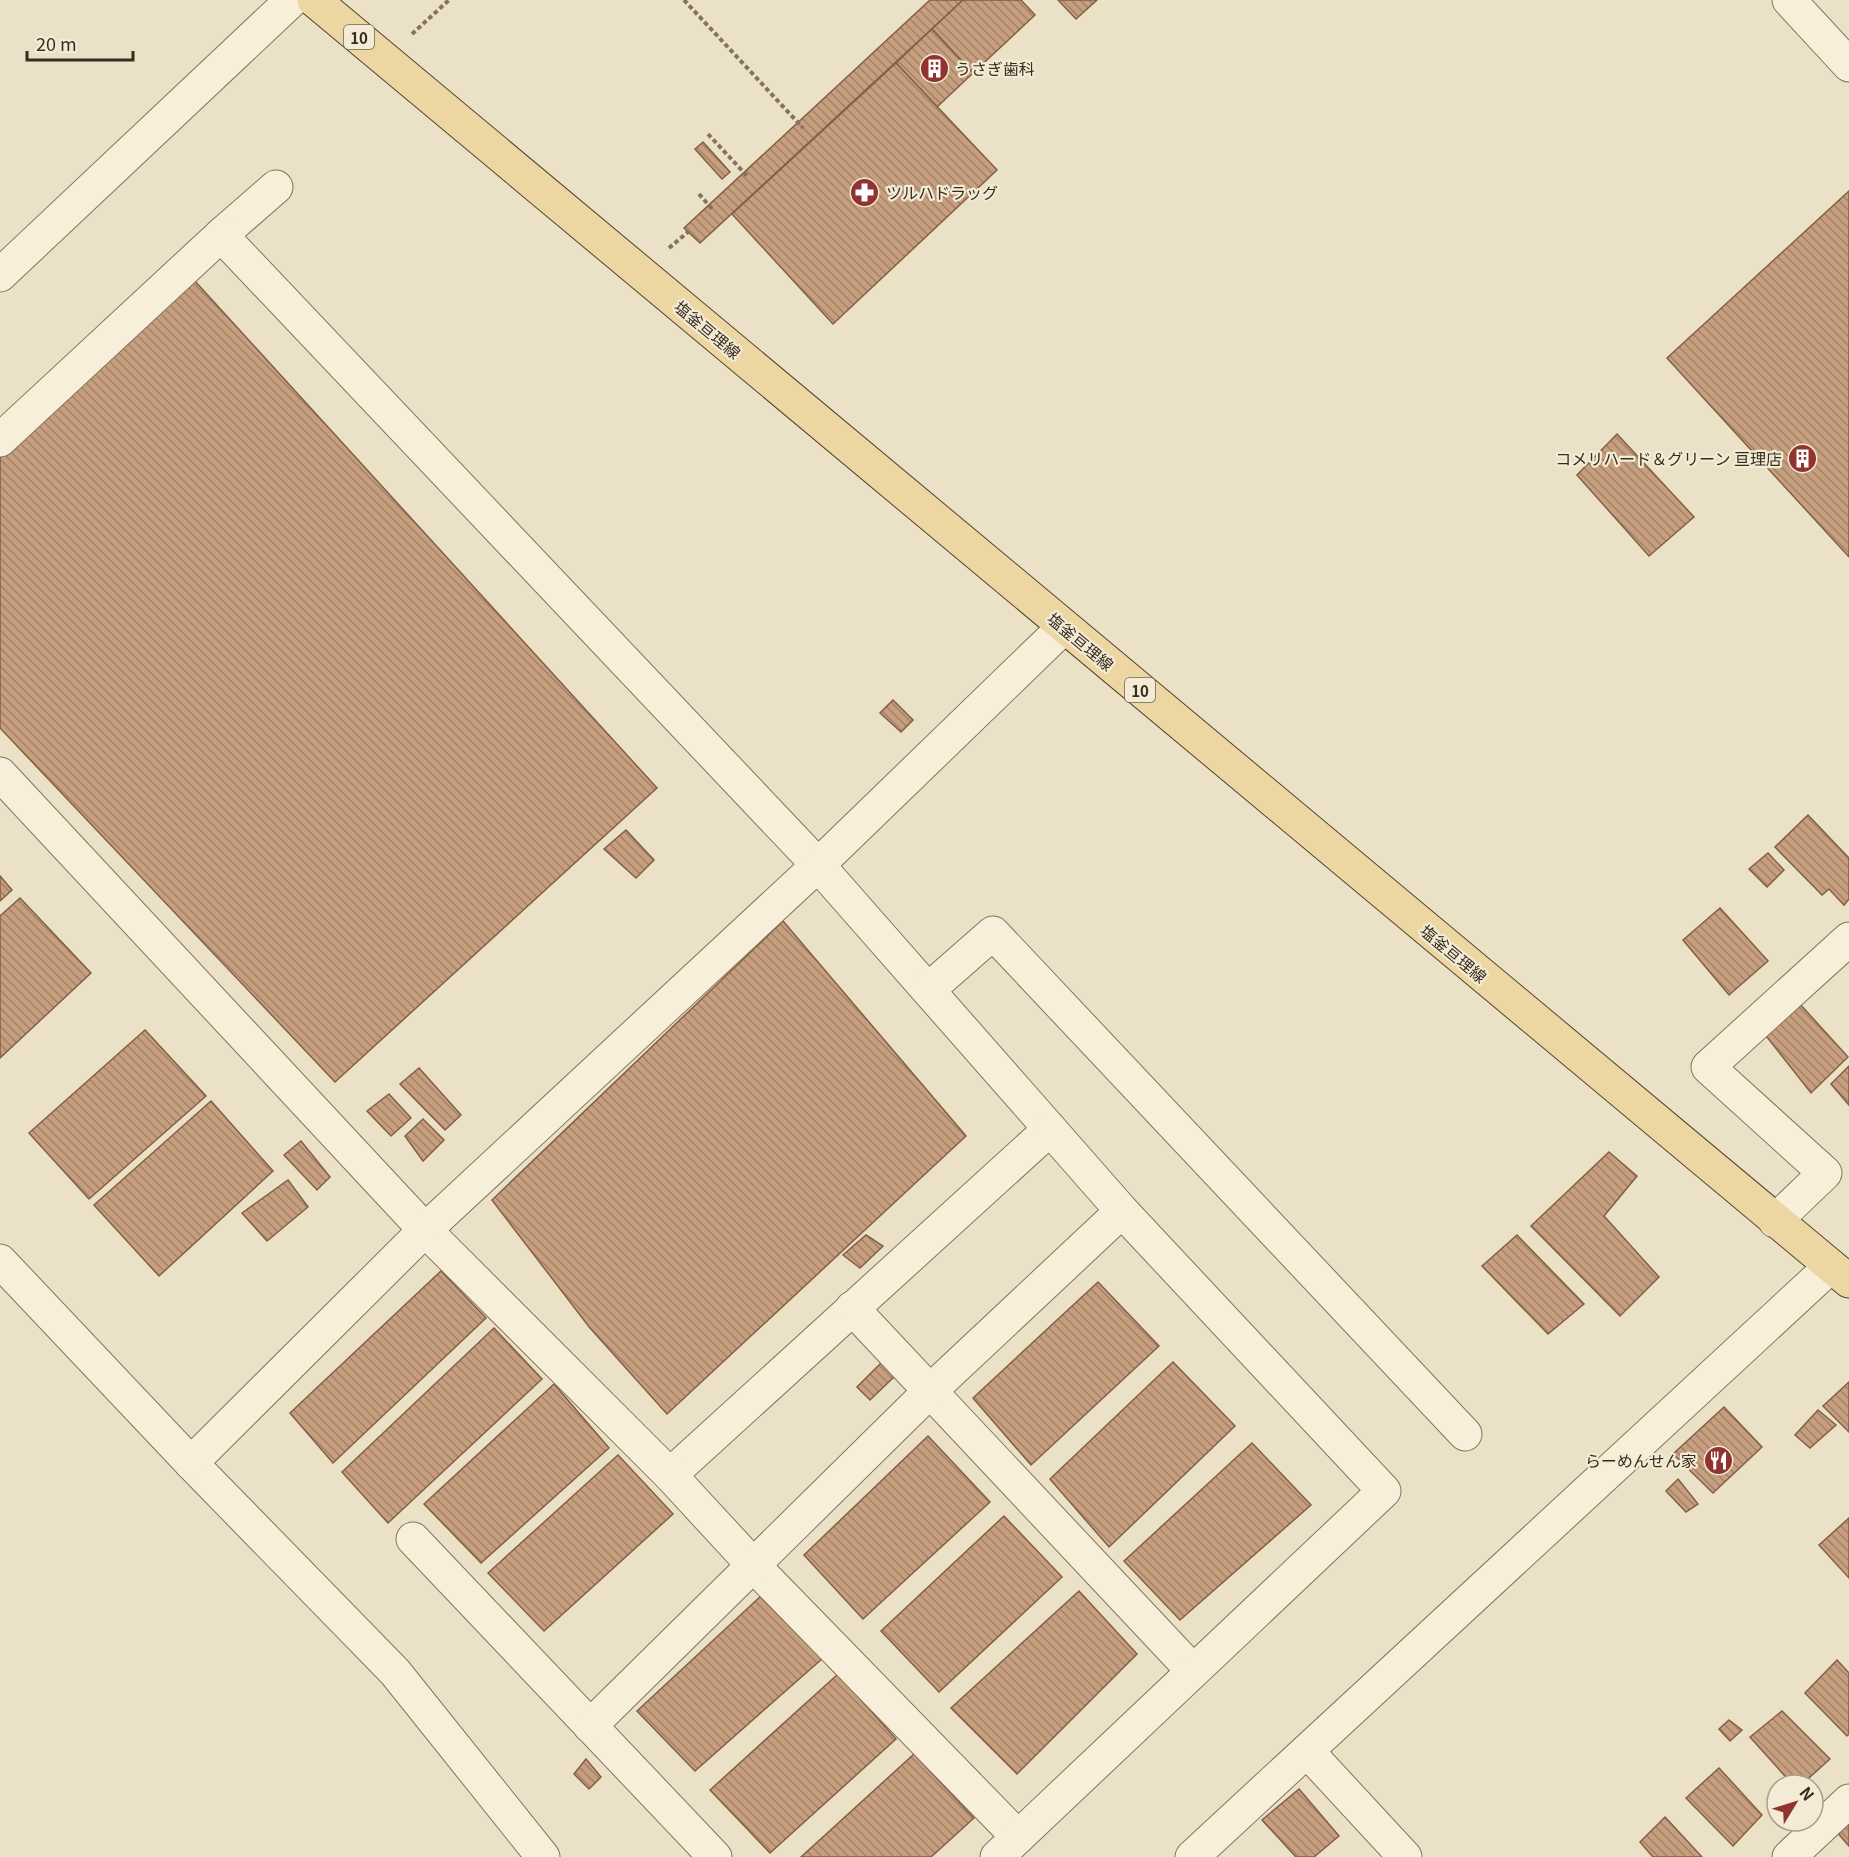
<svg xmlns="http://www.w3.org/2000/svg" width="1849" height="1857" font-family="Georgia,'Noto Sans JP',serif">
  <defs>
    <pattern id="building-back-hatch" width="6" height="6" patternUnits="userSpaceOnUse" patternTransform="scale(1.5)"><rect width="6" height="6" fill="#c79f7f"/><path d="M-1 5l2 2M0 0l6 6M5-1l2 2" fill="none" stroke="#a28268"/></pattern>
  </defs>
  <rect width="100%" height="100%" fill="#ebe1c6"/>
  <!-- building -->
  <g fill="url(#building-back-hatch)" stroke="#835f45" stroke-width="1.5">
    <path d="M930,0H963L700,243L684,228Z"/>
    <path d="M963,0H1021L1035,15L973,73L932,29Z"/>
    <path d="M1058,0H1097L1076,19Z"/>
    <path d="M932,29L973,73L937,107L896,63Z"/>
    <path d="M896,63L997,170L833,324L732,214Z"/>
    <path d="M703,142L730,172L722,179L695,149Z"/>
    <path d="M1849,191V557L1667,358Z"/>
    <path d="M194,280L657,788L335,1082L0,728V458Z"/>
    <path d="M1617,434L1694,517L1649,556L1577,475Z"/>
    <path d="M893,700L913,720L901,732L880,713Z"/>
    <path d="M1808,815L1849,858V899L1844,905L1829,889L1822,895L1775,847Z"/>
    <path d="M626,830L654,860L636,878L604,849Z"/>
    <path d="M1768,853L1784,870L1767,887L1749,869Z"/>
    <path d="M0,876L12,890L0,901Z"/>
    <path d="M20,898L91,973L0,1058V916Z"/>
    <path d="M1720,908L1768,961L1729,995L1683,940Z"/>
    <path d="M783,921L966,1136L667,1414L590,1328L492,1200Z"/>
    <path d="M1799,1003L1848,1057L1811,1093L1763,1032Z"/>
    <path d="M145,1030L206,1096L89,1199L29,1133Z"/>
    <path d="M1849,1066V1105L1831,1084Z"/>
    <path d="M419,1068L461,1115L445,1130L400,1084Z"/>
    <path d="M389,1094L411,1118L391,1136L367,1111Z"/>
    <path d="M211,1101L273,1171L159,1276L94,1205Z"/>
    <path d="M423,1119L444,1140L423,1161L405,1136Z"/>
    <path d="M301,1141L330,1177L317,1190L284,1155Z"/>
    <path d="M1609,1152L1637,1176L1604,1216L1659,1277L1620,1316L1531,1226Z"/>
    <path d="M288,1180L308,1207L267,1241L242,1213Z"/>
    <path d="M866,1235L883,1246L860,1268L843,1255Z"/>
    <path d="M1517,1235L1584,1304L1548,1334L1482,1266Z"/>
    <path d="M441,1271L486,1318L333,1463L290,1413Z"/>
    <path d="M1098,1282L1159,1346L1031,1465L973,1398Z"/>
    <path d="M494,1328L542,1379L388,1523L342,1472Z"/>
    <path d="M1173,1362L1235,1426L1109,1547L1050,1479Z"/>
    <path d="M881,1363L895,1376L870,1400L857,1387Z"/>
    <path d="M1849,1382V1432L1823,1406Z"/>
    <path d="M554,1384L609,1448L481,1563L424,1504Z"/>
    <path d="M1724,1407L1762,1447L1713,1493L1673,1454Z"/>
    <path d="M1818,1410L1836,1425L1810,1448L1795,1435Z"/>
    <path d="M928,1436L990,1502L863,1619L804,1555Z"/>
    <path d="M1252,1443L1311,1505L1180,1620L1124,1561Z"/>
    <path d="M618,1455L673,1514L544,1631L488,1573Z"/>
    <path d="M1678,1479L1698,1504L1686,1512L1666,1491Z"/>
    <path d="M1004,1516L1062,1577L939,1692L881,1631Z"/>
    <path d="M1849,1518V1578L1819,1545Z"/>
    <path d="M1079,1591L1137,1654L1017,1774L951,1708Z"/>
    <path d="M762,1595L823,1658L695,1771L637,1711Z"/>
    <path d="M1837,1660L1849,1673V1734L1847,1736L1805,1693Z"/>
    <path d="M838,1674L896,1739L770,1853L710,1790Z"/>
    <path d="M1782,1711L1830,1759L1801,1785H1793L1750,1737Z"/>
    <path d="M1729,1720L1742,1730L1730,1741L1719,1729Z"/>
    <path d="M914,1754L974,1818L931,1857H801Z"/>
    <path d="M586,1759L601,1777L589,1789L574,1774Z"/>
    <path d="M1719,1768L1762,1815L1733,1846L1686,1798Z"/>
    <path d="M1299,1789L1339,1836L1314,1857H1296L1262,1820Z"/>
    <path d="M1665,1817L1702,1857H1653L1640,1842Z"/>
    <path d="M1849,1821V1846L1836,1831Z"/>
  </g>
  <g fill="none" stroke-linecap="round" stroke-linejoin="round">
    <defs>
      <g id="minor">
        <path d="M1789,0L1849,65"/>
        <path d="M221,235L276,187"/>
        <path d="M0,275L292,0"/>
        <path d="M0,440L221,235L818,865L1050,1129L670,1475L425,1230L0,774"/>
        <path d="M928,990L993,933L1465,1434"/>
        <path d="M1775,1221L1825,1173L1708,1067L1849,939"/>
        <path d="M0,1261L191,1463L395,1672L543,1857"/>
        <path d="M852,1308L1193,1671"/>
        <path d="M191,1463L425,1230L818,865L1064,627"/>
        <path d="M670,1475L754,1566L1018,1837"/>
        <path d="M413,1539L715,1857"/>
        <path d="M590,1726L929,1392L1122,1211"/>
        <path d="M1307,1751L1405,1857"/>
        <path d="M997,1857L1384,1491L1122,1211L1050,1129"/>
        <path d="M1192,1857L1830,1267"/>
        <path d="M1789,1857L1849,1801"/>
      </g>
      <path id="major" d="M314,0L1849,1281"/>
    </defs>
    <!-- minor casing -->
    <use href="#minor" stroke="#85745d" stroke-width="35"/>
    <!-- major casing -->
    <use href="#major" stroke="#544231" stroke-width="35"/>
    <!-- path -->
    <g stroke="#85745d" stroke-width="4" stroke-dasharray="4.5 3" stroke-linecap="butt">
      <path d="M684,0L803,128"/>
      <path d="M412,34L449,0"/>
      <path d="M708,134L748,177"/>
      <path d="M699,194L713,210"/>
      <path d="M669,248L688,232"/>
    </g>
    <!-- minor -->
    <use href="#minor" stroke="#f7efd9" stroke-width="33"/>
    <!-- major -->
    <use href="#major" stroke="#ecd6a1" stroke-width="33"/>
  </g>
  <!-- icons -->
  <defs>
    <symbol id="building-disc" viewBox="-11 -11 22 22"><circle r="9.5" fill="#903331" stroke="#f3ebd5"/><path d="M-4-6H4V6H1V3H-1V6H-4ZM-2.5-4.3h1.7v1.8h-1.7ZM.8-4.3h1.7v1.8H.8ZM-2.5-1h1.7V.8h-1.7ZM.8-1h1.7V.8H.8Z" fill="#fff"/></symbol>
    <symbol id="pharmacy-disc" viewBox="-11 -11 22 22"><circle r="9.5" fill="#903331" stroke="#f3ebd5"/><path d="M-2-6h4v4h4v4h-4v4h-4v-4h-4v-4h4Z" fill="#fff"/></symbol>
    <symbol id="restaurant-disc" viewBox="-11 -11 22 22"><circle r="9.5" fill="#903331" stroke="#f3ebd5"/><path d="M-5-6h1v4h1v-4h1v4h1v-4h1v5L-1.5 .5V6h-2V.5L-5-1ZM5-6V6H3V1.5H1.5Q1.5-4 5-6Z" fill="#fff"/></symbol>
  </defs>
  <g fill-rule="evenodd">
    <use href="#building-disc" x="918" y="52" width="33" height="33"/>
    <use href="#pharmacy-disc" x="848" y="176" width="33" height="33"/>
    <use href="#building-disc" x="1786" y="442" width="33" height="33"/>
    <use href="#restaurant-disc" x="1702" y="1444" width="33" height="33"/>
  </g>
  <g text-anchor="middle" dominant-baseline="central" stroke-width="4.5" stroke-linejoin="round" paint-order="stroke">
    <!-- shield labels -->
    <g fill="#f3ebd5" stroke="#6f6556" stroke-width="1.5">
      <rect x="344" y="25" width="30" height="24" rx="4.5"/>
      <rect x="1125" y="678" width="30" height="24" rx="4.5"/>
    </g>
    <g font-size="15" font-weight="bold" fill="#372c20">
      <text x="359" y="37">10</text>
      <text x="1140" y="690">10</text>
    </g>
    <!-- poi labels -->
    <g font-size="16" fill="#372c20" stroke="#f3ebd5" text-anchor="start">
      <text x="955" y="68">うさぎ歯科</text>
      <text x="886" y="192">ツルハドラッグ</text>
      <text x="1782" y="458" text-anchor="end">コメリハード＆グリーン 亘理店</text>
      <text x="1697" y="1460" text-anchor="end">らーめんせん家</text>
    </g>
    <!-- street labels -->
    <g font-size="16" fill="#372c20" stroke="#f3ebd5">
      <text transform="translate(708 329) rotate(40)">塩釜亘理線</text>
      <text transform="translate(1081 641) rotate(40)">塩釜亘理線</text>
      <text transform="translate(1454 953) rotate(40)">塩釜亘理線</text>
    </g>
  </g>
  <!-- north arrow -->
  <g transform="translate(1795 1803) rotate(52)"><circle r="28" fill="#f3ebd5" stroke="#a89f8d" stroke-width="1.5"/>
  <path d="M0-4.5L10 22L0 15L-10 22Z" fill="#903331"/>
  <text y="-9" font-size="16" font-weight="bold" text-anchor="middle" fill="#372c20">N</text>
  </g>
  <!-- scale -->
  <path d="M27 51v9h106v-9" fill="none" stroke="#372c20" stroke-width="3"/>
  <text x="36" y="51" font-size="18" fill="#372c20" stroke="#f3ebd5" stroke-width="4.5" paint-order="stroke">20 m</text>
</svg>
